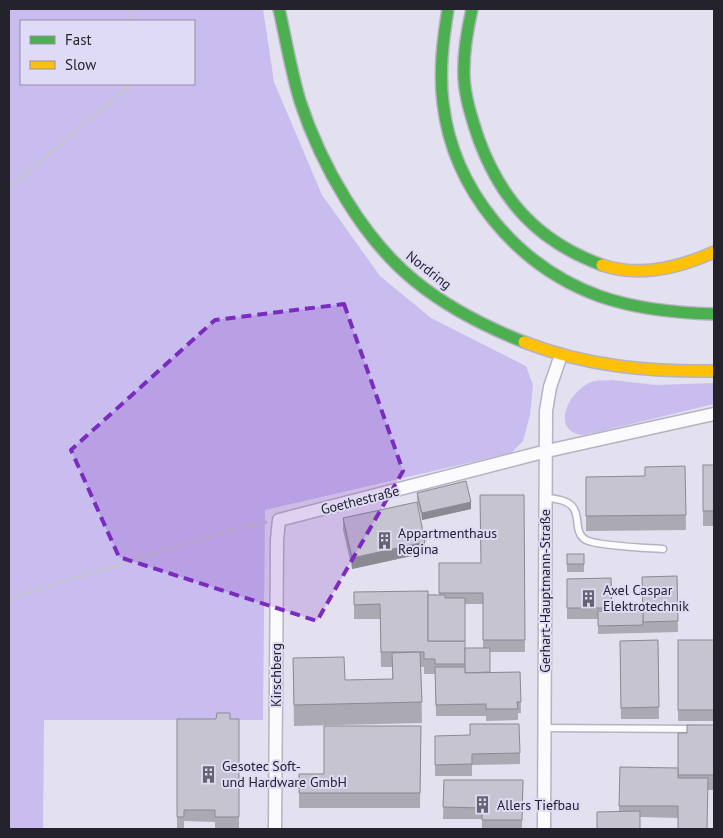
<svg xmlns="http://www.w3.org/2000/svg" width="723" height="838" font-family="'PT Sans',sans-serif">
  <rect width="100%" height="100%" fill="#e3e0f0"/>
  <!-- forest -->
  <g fill="#c8bdee" fill-rule="evenodd">
    <path d="M9,9H263L274,82L322,195L380,276L431,318L526,366L533,385L530,415L523,441L511,453L265,510L263,720H44L43,829H9ZM21,21H194V84H21Z"/>
    <path d="M611,380L656,385L714,383V404L594,433C590,433 585,435 582,435C549,430 570,387 595,381C600,380 606,381 611,380Z"/>
  </g>
  <g fill="none" stroke-linecap="round" stroke-linejoin="round">
    <defs>
      <g id="lane">
        <path d="M546,498C593,500 567,529 586,540C598,546 647,548 663,549"/>
        <path d="M544,728L696,729"/>
      </g>
      <g id="street">
        <path d="M275,829L277,540L279,520L547,451L714,414"/>
        <path d="M544,829L546,411L550,387L561,355"/>
      </g>
      <g id="fast">
        <path d="M279,9C286,40 291,71 300,101C321,165 363,239 415,281C447,307 486,327 524,342"/>
        <path d="M448,9C443,40 439,71 443,103C453,190 517,266 599,296C636,309 675,313 714,314"/>
        <path d="M472,9C467,31 463,54 464,77C465,98 472,119 479,140C502,202 539,242 602,265"/>
      </g>
      <g id="slow">
        <path d="M602,265C640,278 679,268 714,252"/>
        <path d="M524,342C585,366 649,372 714,371"/>
      </g>
    </defs>
    <!-- lane casing -->
    <use href="#lane" stroke="#b6b3c0" stroke-width="9"/>
    <!-- street casing -->
    <use href="#street" stroke="#b6b3c0" stroke-width="15"/>
    <!-- fast casing -->
    <use href="#fast" stroke="#b6b3c0" stroke-width="14"/>
    <!-- slow casing -->
    <use href="#slow" stroke="#b6b3c0" stroke-width="14"/>
    <!-- path -->
    <g stroke="#c6c4c9" stroke-width="3" stroke-dasharray="4 2.5" stroke-linecap="butt">
      <path d="M130,9L132,21"/>
      <path d="M9,188L131,84"/>
      <path d="M9,598L237,528L267,522"/>
    </g>
    <!-- lane -->
    <use href="#lane" stroke="#fbfafd" stroke-width="6"/>
    <!-- street -->
    <use href="#street" stroke="#fbfafd" stroke-width="12"/>
    <!-- fast -->
    <use href="#fast" stroke="#4caf50" stroke-width="11"/>
    <!-- slow -->
    <use href="#slow" stroke="#ffc107" stroke-width="11"/>
  </g>
  <!-- wall -->
  <g fill="#aba9b4" fill-rule="evenodd">
    <rect x="703" y="465" width="11" height="61"/>
    <path d="M685,466L686,530L586,531V477L645,476Z"/>
    <path d="M417,493L471,509L422,520L417,500Z"/>
    <path d="M524,495L525,652H490V672H520L521,713H518V720L486,721V716H436L435,674H424V667H421L422,723L294,726L293,658L345,680L392,679V667H381L380,619H354V592L439,595V563H481ZM465,604H483V648H465Z"/>
    <path d="M343,518L425,553L352,569L343,530Z"/>
    <rect x="567" y="554" width="17" height="18"/>
    <path d="M677,576L678,632L598,634V619H567V579L611,578L612,609L643,608Z"/>
    <path d="M658,640L659,719H621L620,641Z"/>
    <rect x="678" y="640" width="36" height="81"/>
    <path d="M177,719H239V829L215,828V822L184,821V828H177Z"/>
    <path d="M714,725V790H708L678,818L640,817L619,811V806L678,768L687,733Z"/>
    <path d="M421,726L420,808H299V774H324Z"/>
    <path d="M435,736L520,753V764L472,765V776H435Z"/>
    <path d="M444,780H523L522,829H482V819H443Z"/>
  </g>
  <!-- shaded-wall -->
  <g fill="#8b8992">
    <path d="M471,502V509L422,520V513Z"/>
    <path d="M425,542V553L352,569V558Z"/>
  </g>
  <!-- building -->
  <g fill="#c7c4d1" stroke="#8b8992">
    <rect x="703" y="465" width="11" height="46"/>
    <path d="M685,466L686,515L586,516V477L645,476V467Z"/>
    <path d="M466,481L471,502L422,513L417,493Z"/>
    <path d="M480,495H524L525,640H483V593H439V563H481Z"/>
    <path d="M417,502L425,542L352,558L343,518Z"/>
    <rect x="567" y="554" width="17" height="10"/>
    <path d="M677,576L678,621L643,622L642,577Z"/>
    <path d="M611,578L612,608H567V579Z"/>
    <path d="M428,591V641H465V664H435V659H424V652H381L380,604L354,605V592Z"/>
    <path d="M428,595H445V598H465V641H428Z"/>
    <path d="M643,608V625L598,626V611H612V609Z"/>
    <path d="M658,640L659,707L621,708L620,641Z"/>
    <rect x="678" y="640" width="36" height="70"/>
    <path d="M465,648H490V672L465,673Z"/>
    <path d="M420,652L422,702L294,705L293,658L344,657L345,680L393,679L392,653Z"/>
    <path d="M435,667H465V673L520,672L521,702H517L518,709H486V704L436,705Z"/>
    <path d="M217,713H230V719H239V817H215V810H184V817H177V719H216Z"/>
    <path d="M470,724H519L520,753L472,754V764L435,765V736L470,735Z"/>
    <path d="M687,725H714V775H678V733H687Z"/>
    <path d="M324,726H421L420,793H299V774H324Z"/>
    <path d="M620,767L678,768V778H708L707,829H678V806H619Z"/>
    <path d="M444,780H523L522,820H482V808L443,807Z"/>
    <path d="M640,811V829H597V812Z"/>
  </g>
  <!-- marked area -->
  <path fill="#7b2cbf" fill-opacity="0.2" stroke="#7b2cbf" stroke-width="4" stroke-dasharray="10 6" stroke-linejoin="round" d="M344,304L403,471L317,621L119,557L71,450L215,320Z"/>
  <!-- icons -->
  <defs>
    <symbol id="building-bare" viewBox="-9 -9 18 18"><path d="M-4-6H4V6H1V3H-1V6H-4ZM-2.5-4.3h1.7v1.8h-1.7ZM.8-4.3h1.7v1.8H.8ZM-2.5-1h1.7V.8h-1.7ZM.8-1h1.7V.8H.8Z" fill="#676471" stroke="#dfdaf6" stroke-width="2.5" paint-order="stroke"/></symbol>
  </defs>
  <g fill-rule="evenodd">
    <use href="#building-bare" x="372" y="528" width="25" height="25"/>
    <use href="#building-bare" x="576" y="586" width="25" height="25"/>
    <use href="#building-bare" x="196" y="762" width="25" height="25"/>
    <use href="#building-bare" x="470" y="792" width="25" height="25"/>
  </g>
  <g text-anchor="middle" dominant-baseline="central" stroke-width="4" stroke-linejoin="round" paint-order="stroke">
    <!-- street labels -->
    <g font-size="14" fill="#24222c" stroke="#dfdaf6">
      <text transform="translate(429 270) rotate(38)">Nordring</text>
      <text transform="translate(360 500) rotate(-14)">Goethestraße</text>
      <text transform="translate(545 591) rotate(-90)">Gerhart-Hauptmann-Straße</text>
      <text transform="translate(276 675) rotate(-90)">Kirschberg</text>
    </g>
    <!-- poi labels -->
    <g font-size="14" fill="#24222c" stroke="#dfdaf6" text-anchor="start">
      <text x="398" y="533">Appartmenthaus<tspan x="398" dy="16">Regina</tspan></text>
      <text x="603" y="590">Axel Caspar<tspan x="603" dy="16">Elektrotechnik</tspan></text>
      <text x="222" y="766">Gesotec Soft-<tspan x="222" dy="16">und Hardware GmbH</tspan></text>
      <text x="497" y="805">Allers Tiefbau</text>
    </g>
  </g>
  <!-- border -->
  <rect width="723" height="838" fill="none" stroke="#24222c" stroke-width="20"/>
  <!-- legend -->
  <rect x="20" y="20" width="175" height="65" fill="#dfdaf6" stroke="#9490a5"/>
  <rect x="30" y="36" width="25" height="8" fill="#4caf50" stroke="#9490a5"/>
  <text x="65" y="45" font-size="15" fill="#24222c">Fast</text>
  <rect x="30" y="61" width="25" height="8" fill="#ffc107" stroke="#9490a5"/>
  <text x="65" y="70" font-size="15" fill="#24222c">Slow</text>
</svg>
